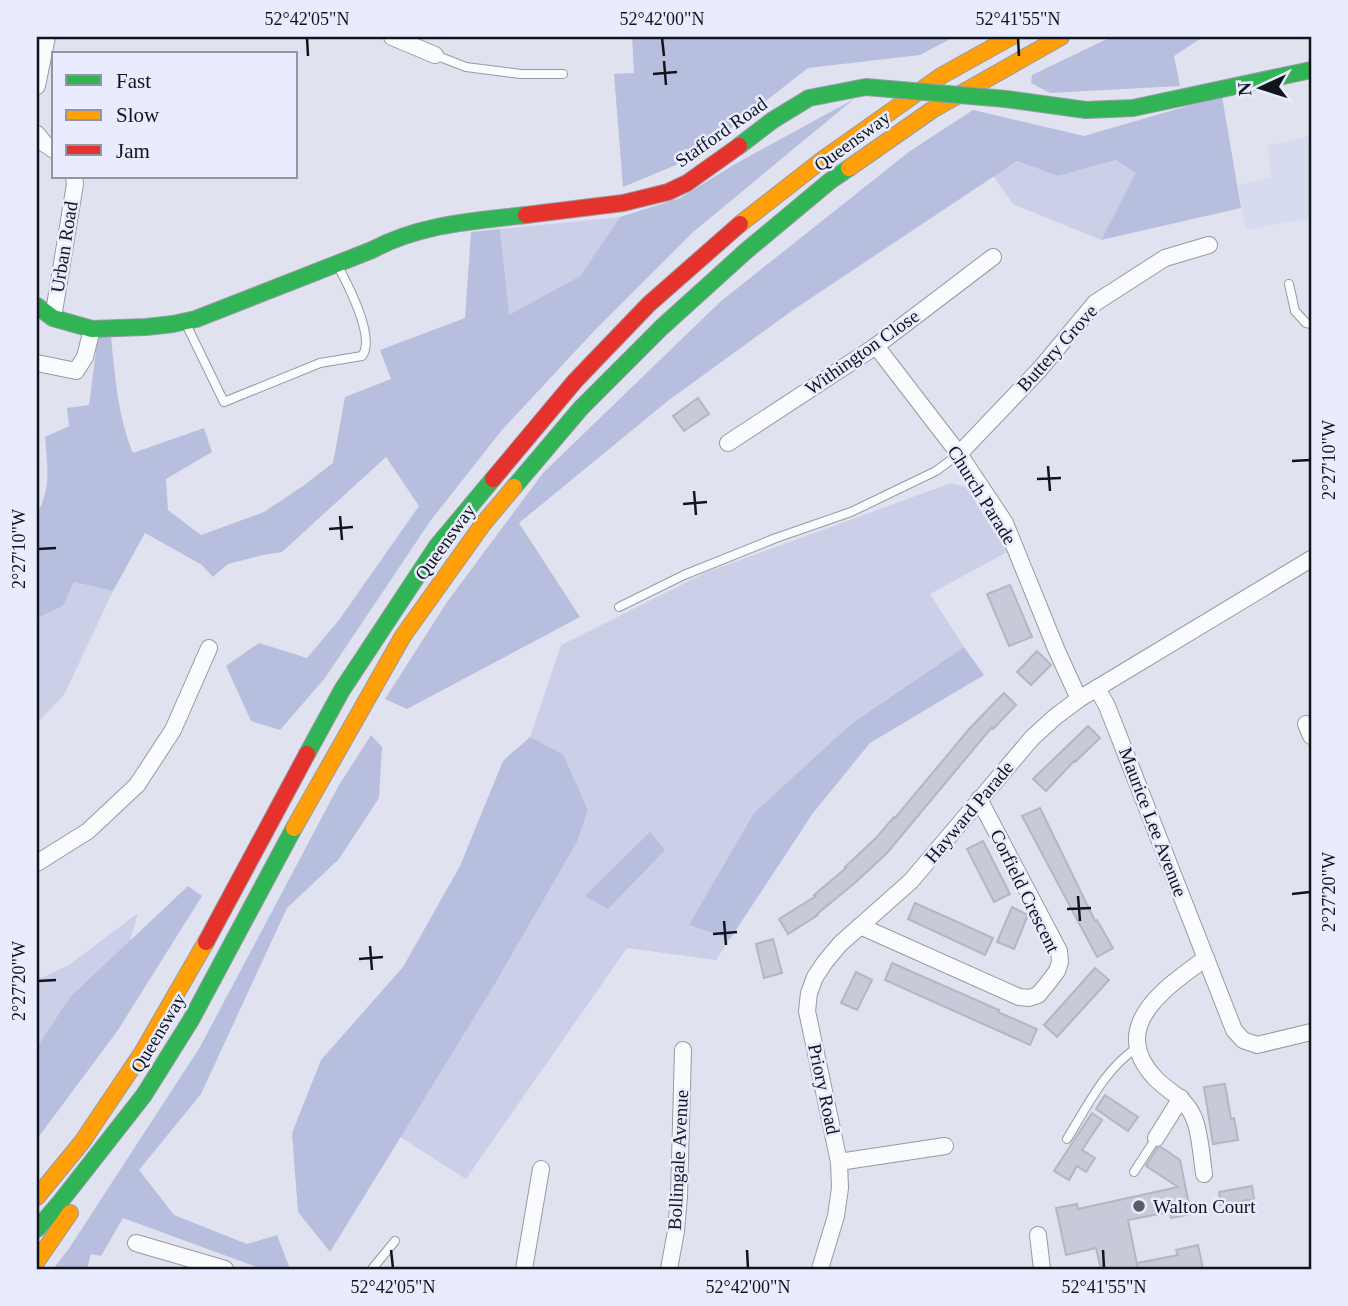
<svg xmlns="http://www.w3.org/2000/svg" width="1348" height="1306" font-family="'Times New Roman',serif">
  <rect width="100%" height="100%" fill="#e0e3ef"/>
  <!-- built -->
  <path fill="#d6dbf0" d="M1311,136V218L1246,230L1237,185L1272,177L1267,146Z"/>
  <!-- green -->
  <g fill="#cbd0e8">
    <path d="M1116,160L1137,173L1101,240L1013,204L993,176L1017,161L1058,176Z"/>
    <path d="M620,217L580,276L508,316L500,229Z"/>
    <path d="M951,483L966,487L1007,552L930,594L964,647L851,724L689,925L730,939L716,960L627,948L466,1179L400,1137L500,975L577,842L588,810L563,754L530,737L561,645L707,572Z"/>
    <path d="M74,582L113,591L64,695L37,723V618L63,606Z"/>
    <path d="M138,913L130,941L70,997L37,1047V980L69,965Z"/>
  </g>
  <!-- forest -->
  <g fill="#b8bede">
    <path d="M632,37H954L920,55L808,68L693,158L623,187L614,74L634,73Z"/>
    <path d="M1111,37H1203L1174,56L1180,86L1050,93L1031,83L1032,75Z"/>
    <path d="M1222,96L1241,208L1101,240L1136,173L1116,160L1058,176L1017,161L793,310L669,400L519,523L580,617L407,709L385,699L447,602L543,473L720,302L910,151L973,110L1084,136Z"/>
    <path d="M854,99L692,233L596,329L502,430L431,520L325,678L280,730L251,721L226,666L259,643L307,658L339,620L419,506L386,457L282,552L263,555L228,564L213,577L202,565L145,533L113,591L74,582L63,606L37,618V514C52,486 47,467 45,437L69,426L67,408L89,405L98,336L111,337C115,376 118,417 133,453L204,428L212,452L166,479L168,510L201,535L264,512L303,486L333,463L345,397L391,379L380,350L465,318L471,232L500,229L509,315L580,276L620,217L680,198L737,163Z"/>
    <path d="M964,647L984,675L870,743L813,813L730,939L689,925L754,813L851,724Z"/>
    <path d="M371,735L382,747L379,798L339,859L287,908L201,1094L139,1170L174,1215L247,1244L277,1235L290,1269H262L123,1218L101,1256L91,1254L87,1269H53L68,1250L200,1047L339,785Z"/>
    <path d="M530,737L563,754L588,810L577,842L496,982L330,1252L298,1212L292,1133L321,1060L403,967L460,866L503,761Z"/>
    <path d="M650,832L665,850L608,909L585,896Z"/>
    <path d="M188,886L202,896L118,1030L37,1139V1047L70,997Z"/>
  </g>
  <!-- building -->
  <g fill="#c7cad9" stroke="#b4b6c0" stroke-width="2">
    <path d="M698,398L709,414L684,431L673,416Z"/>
    <path d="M1010,585L1032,637L1009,646L987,594Z"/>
    <path d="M1037,651L1051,665L1031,685L1017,672Z"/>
    <path d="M1004,693L1016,705L993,729L992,727L887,853L856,882L817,914L818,915L788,934L779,919L816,896L814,895L846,868L845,867L877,837L894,817L895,818L970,728Z"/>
    <path d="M1088,726L1100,738L1075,762L1074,761L1046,791L1033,779Z"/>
    <path d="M1040,808L1095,921L1097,920L1113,948L1097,957L1022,816Z"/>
    <path d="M983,841L1010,894L994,902L967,849Z"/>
    <path d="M915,903L993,938L985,955L908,919Z"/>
    <path d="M1012,907L1028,915L1014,949L997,942Z"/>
    <path d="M773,939L782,973L764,978L756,944Z"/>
    <path d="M892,963L999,1010L998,1012L1037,1029L1030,1045L885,980Z"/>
    <path d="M1095,968L1109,980L1057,1037L1044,1025Z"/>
    <path d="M856,972L872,980L857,1010L841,1003Z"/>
    <path d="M1225,1084L1231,1119L1234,1118L1238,1140L1213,1144L1204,1087Z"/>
    <path d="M1105,1095L1138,1117L1128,1131L1096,1109Z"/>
    <path d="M1092,1113L1102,1120L1082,1150L1095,1158L1086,1172L1077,1166L1069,1180L1054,1171Z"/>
    <path d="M1161,1147L1180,1160L1191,1214L1171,1218L1170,1212L1128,1220L1138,1269H1101L1096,1248L1066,1255L1056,1208L1077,1204L1078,1209L1178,1187L1146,1166L1157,1148Z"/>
    <path d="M1252,1186L1254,1199L1221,1205L1219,1192Z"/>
    <path d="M1198,1245L1203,1269H1138L1137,1263L1178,1255L1176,1250Z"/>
  </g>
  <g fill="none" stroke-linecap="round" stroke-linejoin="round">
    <defs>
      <g id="lane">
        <path d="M435,55L466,67L521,74H563"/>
        <path d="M1289,284L1295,311L1306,323L1311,324"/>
        <path d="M186,324L224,402L320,363L362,356C376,338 348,285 338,266"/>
        <path d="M619,607L684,575L776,538L851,512L936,471L959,454"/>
        <path d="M1067,1139C1087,1107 1105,1068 1138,1047"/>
        <path d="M1134,1172L1156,1138"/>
        <path d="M372,1269L395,1241"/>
      </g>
      <g id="street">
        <path d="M392,37L435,55"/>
        <path d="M37,86L47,37"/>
        <path d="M37,134L45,144L54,150"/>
        <path d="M53,318L75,184L74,177"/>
        <path d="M876,346L959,454L1005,523L1057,651L1079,699"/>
        <path d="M37,363L76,371L85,357L92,329"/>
        <path d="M728,443L876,346L993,257"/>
        <path d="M959,454L1040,369L1095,303L1165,258L1209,245"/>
        <path d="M1097,688L1107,706L1234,1030L1243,1040L1257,1045L1311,1032"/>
        <path d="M1306,724L1311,736"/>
        <path d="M37,863L88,831L137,785L173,730L209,648"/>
        <path d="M860,926L1019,997L1029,998L1038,995L1048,983L1057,971L1060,962L1059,951L979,799"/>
        <path d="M1156,1138L1181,1098"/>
        <path d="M839,1162L945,1146"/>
        <path d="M1204,1174C1202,1160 1200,1134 1195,1121C1187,1098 1171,1094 1156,1079C1106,1027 1166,987 1206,958"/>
        <path d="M1038,1235L1042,1269"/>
        <path d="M136,1243L225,1269"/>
        <path d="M524,1269L541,1169"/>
        <path d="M669,1269L676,1231L679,1196L683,1050"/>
        <path d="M820,1269L836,1216L840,1188L839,1162L807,1011L809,993L815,977L825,962L840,944L911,881L1032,738L1055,717L1079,699L1311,559"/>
      </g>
      <g id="fast">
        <path d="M1006,99L1086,110L1133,108L1311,70"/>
        <path d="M739,146L773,120L809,98L866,87"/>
        <path d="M37,306L53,318L92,329L146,327L173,324L196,319L372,250C420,224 473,221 526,215"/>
        <path d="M514,487L581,408L662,327L746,251L830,181L849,168"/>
        <path d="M307,754L342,690L437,546L493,479"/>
        <path d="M37,1229L61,1201L144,1095L191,1020L294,828"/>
      </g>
      <g id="slow">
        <path d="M849,168L932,110L1061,37"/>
        <path d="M740,224L822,160L941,76L1011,37"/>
        <path d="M294,828L403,636L483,524L514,487"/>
        <path d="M37,1197L82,1142L142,1053L206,942"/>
        <path d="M37,1261L70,1213"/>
      </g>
      <g id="jam">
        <path d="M526,215L623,203L668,192L687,183L739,146"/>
        <path d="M493,479L575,381L649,304L740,224"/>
        <path d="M206,942L307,754"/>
      </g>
    </defs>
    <!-- lane casing -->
    <use href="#lane" stroke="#979aa3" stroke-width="10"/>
    <!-- street casing -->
    <use href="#street" stroke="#979aa3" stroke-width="18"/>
    <!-- fast casing -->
    <use href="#fast" stroke="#979aa3" stroke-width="18"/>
    <!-- slow casing -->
    <use href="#slow" stroke="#979aa3" stroke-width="18"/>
    <!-- jam casing -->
    <use href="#jam" stroke="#979aa3" stroke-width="18"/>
    <!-- lane -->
    <use href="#lane" stroke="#fafbfd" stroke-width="8"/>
    <!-- street -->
    <use href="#street" stroke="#fafbfd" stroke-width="16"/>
    <!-- fast -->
    <use href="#fast" stroke="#30b455" stroke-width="16"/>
    <!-- slow -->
    <use href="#slow" stroke="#ff9f0a" stroke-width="16"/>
    <!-- jam -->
    <use href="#jam" stroke="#e5322d" stroke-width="16"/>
    <defs>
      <path id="fast-bridge" d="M866,87L1006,99"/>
    </defs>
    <!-- fast-bridge casing -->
    <use href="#fast-bridge" stroke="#979aa3" stroke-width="18" stroke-linecap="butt"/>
    <!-- fast-bridge -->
    <use href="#fast-bridge" stroke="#30b455" stroke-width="16"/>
  </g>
  <!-- ticks -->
  <path fill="none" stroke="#12141b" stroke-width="2.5" d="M307,38L308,56M662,38L664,56M1018,38L1019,56M664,61L666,85M653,74L677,72M1292,461L1310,460M1048,466L1050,491M1037,479L1061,478M694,491L696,515M683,504L707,502M340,516L342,540M329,529L353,527M38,549L56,548M1292,894L1310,892M1078,896L1080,921M1067,909L1091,908M724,921L726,945M713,934L737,932M370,946L372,970M359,959L383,957M38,981L56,980M391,1250L393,1268M747,1250L748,1268M1103,1250L1104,1268"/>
  <!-- markers -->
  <circle fill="#5a5c65" stroke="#e8ecfe" stroke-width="2.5" cx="1139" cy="1206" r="7"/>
  <g text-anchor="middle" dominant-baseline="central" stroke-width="5" stroke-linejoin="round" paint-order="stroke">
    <!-- street labels -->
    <g font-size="19" fill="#12141b" stroke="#e8ecfe">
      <text transform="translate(721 132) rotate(-35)">Stafford Road</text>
      <text transform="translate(852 141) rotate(-36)">Queensway</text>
      <text transform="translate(64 247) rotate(-81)">Urban Road</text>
      <text transform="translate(1057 348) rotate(-48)">Buttery Grove</text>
      <text transform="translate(862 352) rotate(-35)">Withington Close</text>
      <text transform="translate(982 495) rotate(58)">Church Parade</text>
      <text transform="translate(445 542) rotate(-54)">Queensway</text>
      <text transform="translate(969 812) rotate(-50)">Hayward Parade</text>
      <text transform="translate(1153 822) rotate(69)">Maurice Lee Avenue</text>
      <text transform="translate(1025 891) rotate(64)">Corfield Crescent</text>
      <text transform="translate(158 1033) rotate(-59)">Queensway</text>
      <text transform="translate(824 1089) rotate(78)">Priory Road</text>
      <text transform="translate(678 1160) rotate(-87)">Bollingale Avenue</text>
    </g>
    <!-- poi labels -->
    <g font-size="19" fill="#12141b" stroke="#e8ecfe" text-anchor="start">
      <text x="1153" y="1206">Walton Court</text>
    </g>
  </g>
  <!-- border -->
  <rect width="1348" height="1306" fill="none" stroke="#e8ecfe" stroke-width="77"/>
  <!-- legend -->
  <rect x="52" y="52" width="245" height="126" fill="#e8ecfe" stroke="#9296a3" stroke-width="2"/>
  <rect x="66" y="75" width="35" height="10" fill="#30b455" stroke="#9296a3" stroke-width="2"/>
  <text x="116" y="88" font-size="21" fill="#12141b">Fast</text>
  <rect x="66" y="110" width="35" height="10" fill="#ff9f0a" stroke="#9296a3" stroke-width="2"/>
  <text x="116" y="122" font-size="21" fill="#12141b">Slow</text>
  <rect x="66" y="145" width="35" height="10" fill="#e5322d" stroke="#9296a3" stroke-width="2"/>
  <text x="116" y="158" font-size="21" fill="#12141b">Jam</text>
  <!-- north arrow -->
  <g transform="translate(1261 88) rotate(266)" stroke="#e8ecfe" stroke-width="5" paint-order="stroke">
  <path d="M0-5L12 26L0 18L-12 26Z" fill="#12141b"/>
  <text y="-10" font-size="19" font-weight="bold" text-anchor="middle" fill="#12141b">N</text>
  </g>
  <rect x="38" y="38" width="1272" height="1230" fill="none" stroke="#12141b" stroke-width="2.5"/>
  <g font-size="18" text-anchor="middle" fill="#12141b">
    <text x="307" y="25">52°42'05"N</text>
    <text x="662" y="25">52°42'00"N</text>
    <text x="1018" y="25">52°41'55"N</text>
    <text transform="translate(1329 460) rotate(-90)" y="6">2°27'10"W</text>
    <text transform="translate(19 549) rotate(-90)" y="6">2°27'10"W</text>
    <text transform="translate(1329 892) rotate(-90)" y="6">2°27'20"W</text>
    <text transform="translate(19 981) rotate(-90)" y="6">2°27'20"W</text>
    <text x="393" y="1293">52°42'05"N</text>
    <text x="748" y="1293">52°42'00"N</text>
    <text x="1104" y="1293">52°41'55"N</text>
  </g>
</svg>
